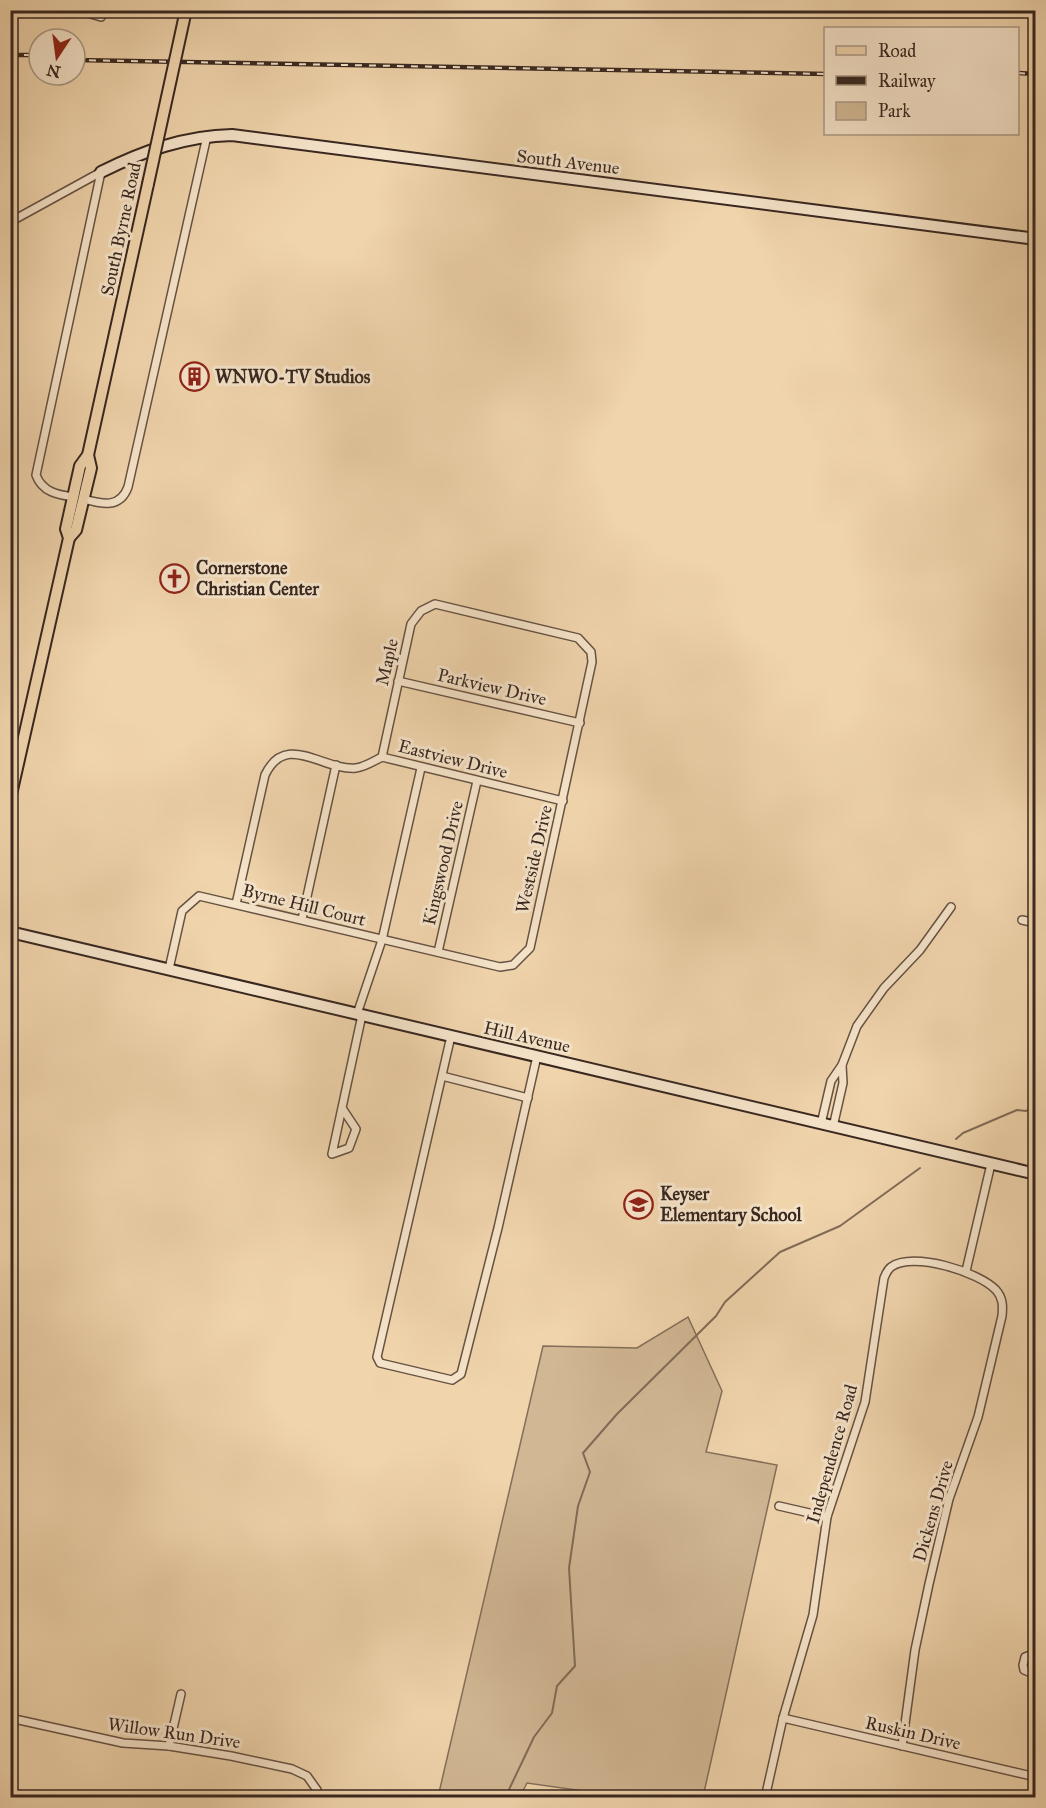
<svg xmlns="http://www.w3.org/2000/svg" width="1046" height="1808" font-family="'IM FELL Great Primer',serif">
  <rect width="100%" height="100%" fill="#f0d4ac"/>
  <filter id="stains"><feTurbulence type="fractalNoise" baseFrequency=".00333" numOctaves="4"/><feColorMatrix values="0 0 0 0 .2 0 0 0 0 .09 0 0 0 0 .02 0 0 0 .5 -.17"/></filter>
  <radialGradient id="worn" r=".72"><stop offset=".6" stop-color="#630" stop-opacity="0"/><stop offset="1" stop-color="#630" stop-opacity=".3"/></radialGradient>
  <!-- green -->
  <path fill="#d1b794" stroke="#846f5a" stroke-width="1.5" d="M688,1317L722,1391L706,1452L777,1465L703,1797H626L527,1783L520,1797H438L543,1346L637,1348Z"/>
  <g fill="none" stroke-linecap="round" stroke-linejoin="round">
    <!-- stream -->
    <g stroke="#816b57" stroke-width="2">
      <path d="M956,1139L963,1133L1017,1110L1026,1111L1036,1104"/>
      <path d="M505,1798L534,1737L552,1713L557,1686L575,1666L569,1568L578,1506L590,1472L583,1453L617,1414L716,1316L725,1302L780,1252L840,1226L920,1168"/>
    </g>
    <defs>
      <g id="street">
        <path d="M77,10L101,17"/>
        <path d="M10,222L101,172"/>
        <path d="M74,497C58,495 42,492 36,475L101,172"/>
        <path d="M83,499C102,504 120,509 128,487L207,136"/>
        <path d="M398,681L580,723"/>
        <path d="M236,904L265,775C286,731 323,771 356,768C365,767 374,761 382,757L563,801"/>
        <path d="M302,919L336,765"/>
        <path d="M1022,920L1036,923"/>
        <path d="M438,952L477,781"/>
        <path d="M169,969L182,911L199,896L500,967L513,965L530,948L592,662L591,652L578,638L435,604L421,611L411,624L382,757"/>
        <path d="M357,1014L382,940L421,768"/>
        <path d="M451,1036L377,1357L380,1363L452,1380L461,1374L498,1228L537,1056"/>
        <path d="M442,1076L528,1098"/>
        <path d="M342,1108L356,1129L349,1148L332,1154L362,1015"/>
        <path d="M821,1124L831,1081L842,1065L857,1026L884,988L920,950L951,907"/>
        <path d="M833,1127L843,1083L842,1065"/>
        <path d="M966,1271L991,1164"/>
        <path d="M779,1506L827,1517"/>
        <path d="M1036,1653L1025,1657L1023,1665L1024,1670L1036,1675"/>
        <path d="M10,1718L123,1743L169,1746L231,1756L292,1769L307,1776L317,1790L319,1798"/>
        <path d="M783,1718L1036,1777"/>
        <path d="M169,1746L181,1694"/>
        <path d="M765,1798L783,1718L813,1615L827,1517L865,1402L884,1278C886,1274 887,1270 891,1267C913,1251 979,1272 996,1290C1003,1298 1003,1306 1002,1316L978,1417L949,1499L929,1584L915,1650L902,1746"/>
      </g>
      <g id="secondary">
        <path d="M101,172C143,151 185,136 232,135L1036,239"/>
        <path d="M10,932L1036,1174"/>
      </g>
      <g id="primary">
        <path d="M69,538L76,530L91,468L88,455"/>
        <path d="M10,799L69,538L66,529L80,466L88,455L148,184"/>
      </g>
    </defs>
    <!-- street casing -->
    <use href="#street" stroke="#665243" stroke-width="10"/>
    <!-- secondary casing -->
    <use href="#secondary" stroke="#382720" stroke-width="14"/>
    <!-- primary casing -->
    <use href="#primary" stroke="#382720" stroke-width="14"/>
    <!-- street -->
    <use href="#street" stroke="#f5e3c9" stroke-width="7"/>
    <!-- secondary -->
    <use href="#secondary" stroke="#f5e3c9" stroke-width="10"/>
    <!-- primary -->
    <use href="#primary" stroke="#f0d4ac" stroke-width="10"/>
    <defs>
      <g id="rail">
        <path d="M10,55H39"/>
        <path d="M75,60L826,74"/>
        <path d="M1018,73L1036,74"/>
      </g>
    </defs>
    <!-- rail casing -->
    <use href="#rail" stroke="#382720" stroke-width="4.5"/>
    <!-- rail -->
    <use href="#rail" stroke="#f5e3c9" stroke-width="2" stroke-dasharray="7" stroke-linecap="butt"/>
    <defs>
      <path id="primary-bridge" d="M148,184L186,10"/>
    </defs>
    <!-- primary-bridge casing -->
    <use href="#primary-bridge" stroke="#382720" stroke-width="14" stroke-linecap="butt"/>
    <!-- primary-bridge -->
    <use href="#primary-bridge" stroke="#f0d4ac" stroke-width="10"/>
  </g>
  <!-- icons -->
  <defs>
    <symbol id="building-ring" viewBox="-11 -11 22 22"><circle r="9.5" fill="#f5e3c9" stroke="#8f2418" stroke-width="1.5"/><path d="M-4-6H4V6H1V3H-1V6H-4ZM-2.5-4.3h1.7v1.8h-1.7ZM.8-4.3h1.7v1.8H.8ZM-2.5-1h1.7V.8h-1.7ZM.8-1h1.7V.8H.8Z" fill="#8f2418"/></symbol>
    <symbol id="church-ring" viewBox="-11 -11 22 22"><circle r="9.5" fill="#f5e3c9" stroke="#8f2418" stroke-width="1.5"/><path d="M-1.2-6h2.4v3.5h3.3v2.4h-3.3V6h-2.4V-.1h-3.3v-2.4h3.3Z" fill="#8f2418"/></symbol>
    <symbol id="school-ring" viewBox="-11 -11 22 22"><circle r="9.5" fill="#f5e3c9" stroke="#8f2418" stroke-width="1.5"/><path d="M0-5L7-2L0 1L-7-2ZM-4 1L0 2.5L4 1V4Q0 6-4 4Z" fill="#8f2418"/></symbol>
  </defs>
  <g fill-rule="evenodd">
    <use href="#building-ring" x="178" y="360" width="33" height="33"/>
    <use href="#church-ring" x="158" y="562" width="33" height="33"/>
    <use href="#school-ring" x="622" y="1188" width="33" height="33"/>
  </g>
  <g text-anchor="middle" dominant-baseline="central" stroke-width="6" stroke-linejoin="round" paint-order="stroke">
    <!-- street labels -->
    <g font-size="18" fill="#382720" stroke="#f5e3c9">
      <text transform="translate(568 162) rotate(7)">South Avenue</text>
      <text transform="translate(121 229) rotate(-78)">South Byrne Road</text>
      <text transform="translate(387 662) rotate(-77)">Maple</text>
      <text transform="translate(492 687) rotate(13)">Parkview Drive</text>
      <text transform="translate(453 759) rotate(14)">Eastview Drive</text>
      <text transform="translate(534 859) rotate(-77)">Westside Drive</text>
      <text transform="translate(443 863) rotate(-77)">Kingswood Drive</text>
      <text transform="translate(304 905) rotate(14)">Byrne Hill Court</text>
      <text transform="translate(527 1037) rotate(13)">Hill Avenue</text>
      <text transform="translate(832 1454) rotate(-74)">Independence Road</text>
      <text transform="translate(933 1511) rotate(-74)">Dickens Drive</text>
      <text transform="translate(174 1733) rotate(8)">Willow Run Drive</text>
      <text transform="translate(913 1733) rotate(13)">Ruskin Drive</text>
    </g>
    <!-- poi labels -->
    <g font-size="18" font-weight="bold" fill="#382720" stroke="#f5e3c9" text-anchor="start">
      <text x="215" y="377">WNWO-TV Studios</text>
      <text x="196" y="568">Cornerstone<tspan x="196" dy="21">Christian Center</tspan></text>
      <text x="660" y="1194">Keyser<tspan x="660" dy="21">Elementary School</tspan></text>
    </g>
  </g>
  <!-- margin -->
  <rect width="1046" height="1808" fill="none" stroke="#f0d4ac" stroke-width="36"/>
  <rect x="12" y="12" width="1022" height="1784" fill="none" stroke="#382720" stroke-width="3"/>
  <rect x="18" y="18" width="1010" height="1772" fill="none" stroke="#382720" stroke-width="1.5"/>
  <!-- legend -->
  <rect x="824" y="27" width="195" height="108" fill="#f5e3c9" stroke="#a99885" stroke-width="1.5"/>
  <rect x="836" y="46" width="30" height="9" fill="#f0d4ac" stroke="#a99885" stroke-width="1.5"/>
  <text x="878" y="57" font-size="18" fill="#382720">Road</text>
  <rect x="836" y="76" width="30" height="9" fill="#382720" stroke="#a99885" stroke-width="1.5"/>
  <text x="878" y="87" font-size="18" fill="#382720">Railway</text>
  <rect x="836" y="102" width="30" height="18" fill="#d1b794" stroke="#a99885" stroke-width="1.5"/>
  <text x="878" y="117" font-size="18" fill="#382720">Park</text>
  <!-- north arrow -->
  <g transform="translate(57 57) rotate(193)"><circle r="28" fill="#f5e3c9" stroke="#a99885" stroke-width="1.5"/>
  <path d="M0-4.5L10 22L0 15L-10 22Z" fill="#8f2418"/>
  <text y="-9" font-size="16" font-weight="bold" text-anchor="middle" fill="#382720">N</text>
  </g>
  <rect width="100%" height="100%" filter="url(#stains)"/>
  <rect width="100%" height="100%" fill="url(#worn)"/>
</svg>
